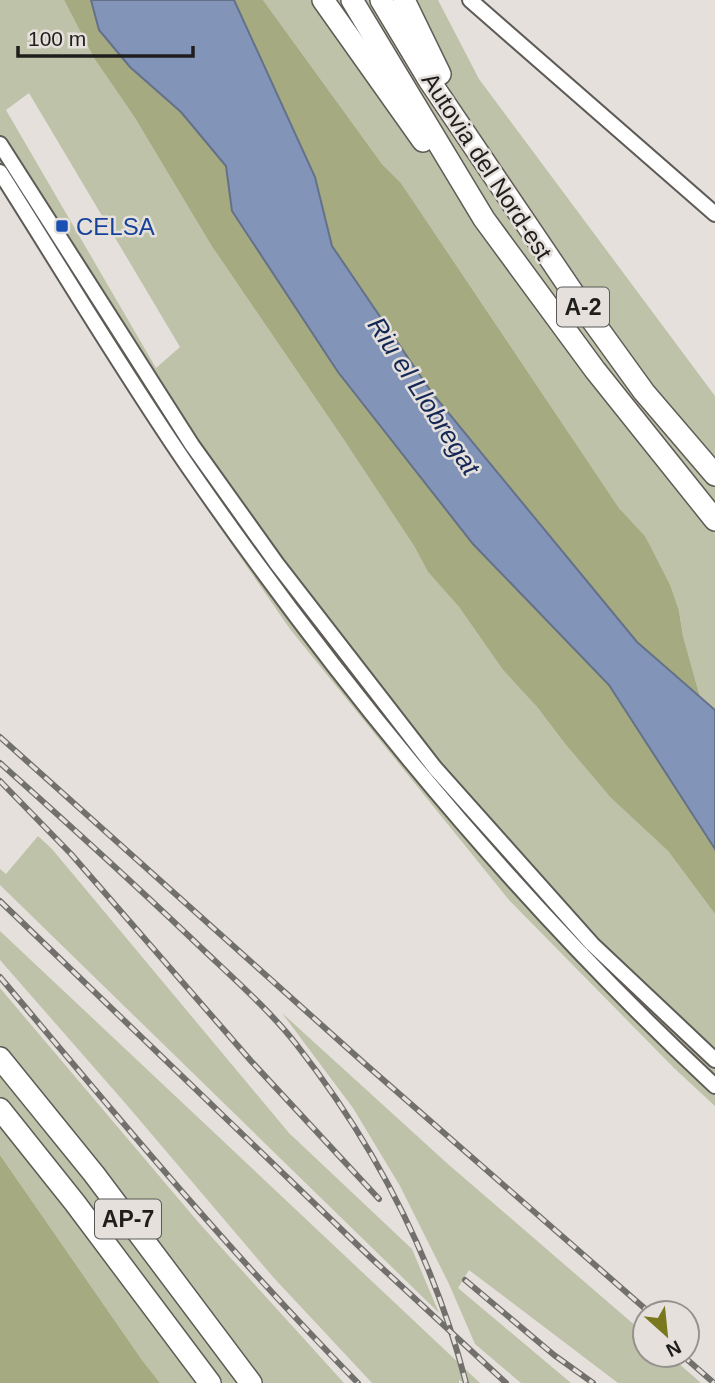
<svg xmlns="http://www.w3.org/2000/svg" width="715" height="1383" font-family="Helvetica,sans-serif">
  <rect width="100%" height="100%" fill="#e5e0dc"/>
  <!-- green -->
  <g fill="#bec2a8" fill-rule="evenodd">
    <path d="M0,0H64L94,58L135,118L211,245L342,437L414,546L428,572L459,607L503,670L537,707L566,745L611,798L668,851L715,914V1106L674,1068L509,900L290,629L185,477L77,311L0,188ZM29,93L180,347L156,368L6,110Z"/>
    <path d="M263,0H438L479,79L715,396V710L700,697L683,636L679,611L645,536L619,508L401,183L382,164Z"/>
    <path d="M38,836L52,849L289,1133L412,1249L439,1313L0,885V869L6,874Z"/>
    <path d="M0,931L480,1383H465L459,1380V1383H372L273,1277L126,1104L0,960Z"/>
    <path d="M0,988L199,1223L344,1383H160L142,1360L0,1155Z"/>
    <path d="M282,1013L449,1165L645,1334V1355H669L701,1383H618L469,1270L458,1288L571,1383H521L475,1344L449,1284L400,1186L353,1108Z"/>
  </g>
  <!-- forest -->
  <g fill="#a5aa81">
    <path d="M64,0H91L99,31L130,67L181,112L226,166L232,211L338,372L473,544L609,685L715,849V914L668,851L611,798L566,745L537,707L503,670L459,607L428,572L414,546L342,437L211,245L135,118L94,58Z"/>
    <path d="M234,0H263L382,164L401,183L619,508L645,536L670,585L679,611L683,636L700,697L637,642L432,393L332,246L315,177Z"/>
    <path d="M0,1155L142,1360L160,1383H0Z"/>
  </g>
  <!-- water -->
  <path fill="#8294b8" stroke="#647189" stroke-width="2" d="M91,0H234L315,177L332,246L432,393L637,642L715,710V849L609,685L473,544L338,372L232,211L226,166L181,112L130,67L99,30Z"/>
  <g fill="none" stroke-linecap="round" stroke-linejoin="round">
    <defs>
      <g id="minor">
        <path d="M470,0L715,214"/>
        <path d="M0,144L192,445L277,564L435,768L592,944L715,1060"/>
        <path d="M0,172C63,271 123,372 189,468C343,690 517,902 715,1086"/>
      </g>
      <g id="highway">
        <path d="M323,0L423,141"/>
        <path d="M352,0L484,219L595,370L715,520"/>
        <path d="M381,0L429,80L584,309L644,392L715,475"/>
        <path d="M404,0L440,74"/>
        <path d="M0,1058L94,1174L251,1383"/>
        <path d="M0,1109L75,1203L210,1383"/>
      </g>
    </defs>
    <!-- minor casing -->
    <use href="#minor" stroke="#5f5b57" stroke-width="18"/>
    <!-- highway casing -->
    <use href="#highway" stroke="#5f5b57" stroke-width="24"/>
    <!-- minor -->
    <use href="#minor" stroke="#fff" stroke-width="14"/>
    <!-- highway -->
    <use href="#highway" stroke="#fff" stroke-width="21"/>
    <defs>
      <g id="rail">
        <path d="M0,737L364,1063L650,1313"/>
        <path d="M0,763C65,821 129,879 192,939C225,971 268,1008 296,1044C375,1145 434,1259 466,1383"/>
        <path d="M0,781L71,854L251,1061L379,1199"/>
        <path d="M0,901L370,1257L506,1383"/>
        <path d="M0,977C116,1115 231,1254 358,1383"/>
        <path d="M465,1280L554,1355L593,1383"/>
        <path d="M682,1355L714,1383"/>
      </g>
    </defs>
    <!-- rail casing -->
    <use href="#rail" stroke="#72706d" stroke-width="6"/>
    <!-- rail -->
    <use href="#rail" stroke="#e5e0dc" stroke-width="3.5" stroke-dasharray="10" stroke-linecap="butt"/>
  </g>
  <!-- markers -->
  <rect fill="#1a4fb4" stroke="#e5e0dc" stroke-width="2.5" x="55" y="219" width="14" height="14" rx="3.5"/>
  <g text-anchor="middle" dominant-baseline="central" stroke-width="5" stroke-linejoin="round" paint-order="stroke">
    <!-- shield labels -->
    <g fill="#e5e0dc" stroke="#5a5856" stroke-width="2">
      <rect x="557" y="287.5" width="52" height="39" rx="5"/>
      <rect x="95" y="1199.5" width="66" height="39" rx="5"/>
    </g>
    <g font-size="23" font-weight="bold" fill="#1f1e1c">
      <text x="583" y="307">A-2</text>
      <text x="128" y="1219">AP-7</text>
    </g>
    <!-- street labels -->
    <g font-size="24" fill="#1f1e1c" stroke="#e5e0dc">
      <text transform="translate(487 166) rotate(57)">Autovia del Nord-est</text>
    </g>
    <!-- transit labels -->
    <g font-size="24" fill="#164399" stroke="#e5e0dc" text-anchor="start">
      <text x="76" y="226">CELSA</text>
    </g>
    <!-- water labels -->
    <g font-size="26" font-style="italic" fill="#142856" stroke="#e5e0dc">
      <text transform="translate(424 396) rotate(57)">Riu el Llobregat</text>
    </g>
  </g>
  <!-- north arrow -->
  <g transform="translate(666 1334) rotate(153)"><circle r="33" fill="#e5e0dc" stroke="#96928f" stroke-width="2"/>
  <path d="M0-5L12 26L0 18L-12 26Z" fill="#79781e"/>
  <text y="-10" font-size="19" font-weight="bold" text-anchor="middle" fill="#1f1e1c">N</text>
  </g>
  <!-- scale -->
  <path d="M18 46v10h175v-10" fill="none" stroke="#1f1e1c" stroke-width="3.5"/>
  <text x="28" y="46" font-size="21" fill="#1f1e1c" stroke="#e5e0dc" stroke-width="5" paint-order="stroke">100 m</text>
</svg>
